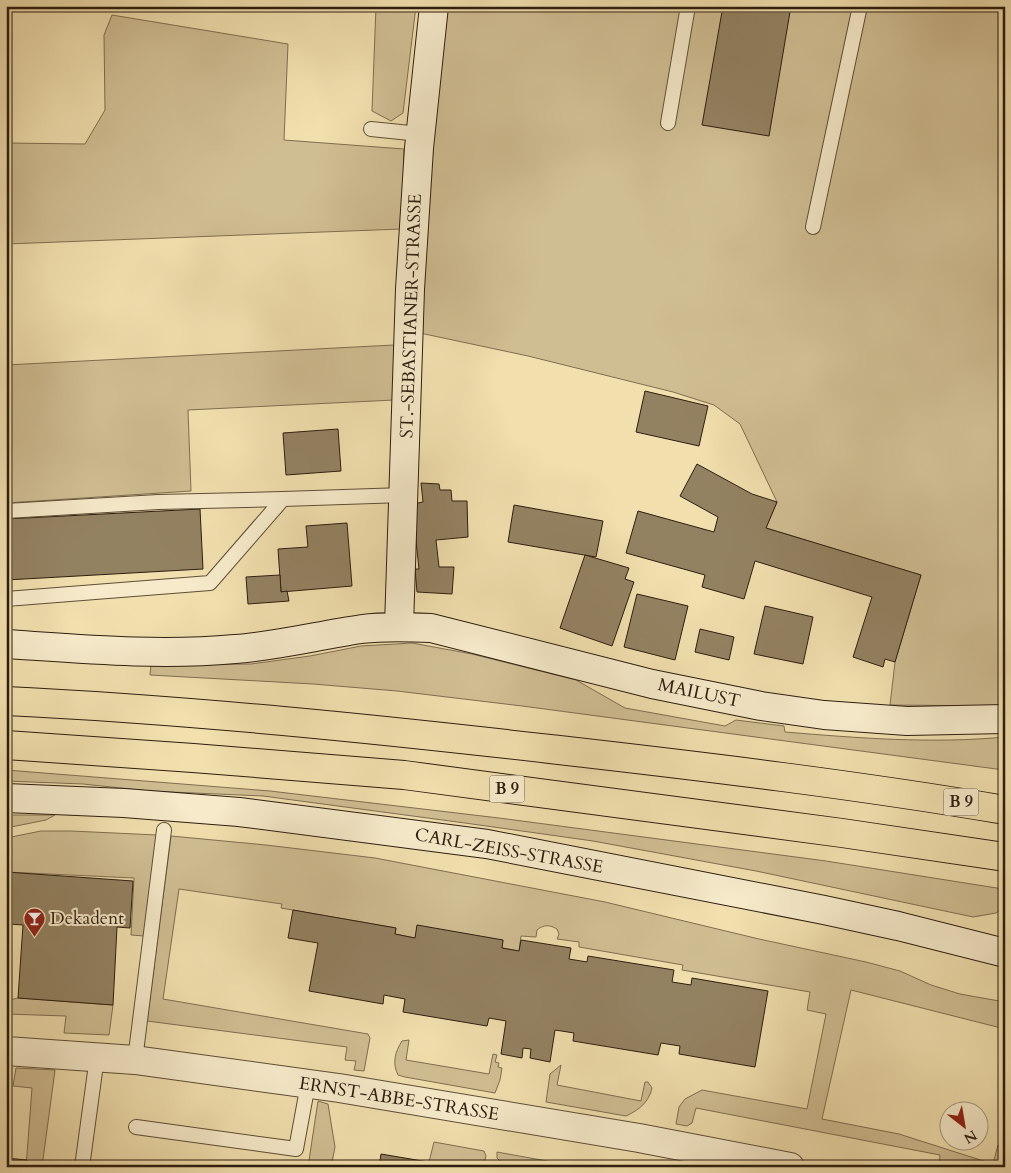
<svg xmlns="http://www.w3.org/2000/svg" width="1011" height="1173" font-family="Cardo,serif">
  <rect width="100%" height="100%" fill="#f1dfae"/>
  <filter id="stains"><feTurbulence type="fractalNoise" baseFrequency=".004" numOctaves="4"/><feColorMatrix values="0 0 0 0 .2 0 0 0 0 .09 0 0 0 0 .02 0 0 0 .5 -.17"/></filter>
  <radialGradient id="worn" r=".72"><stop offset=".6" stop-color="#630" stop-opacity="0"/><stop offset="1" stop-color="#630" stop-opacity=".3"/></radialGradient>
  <!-- green -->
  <g fill="#d0be93" stroke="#7e6e51">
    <path d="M376,6H416L403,113L391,121L372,111Z"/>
    <path d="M447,6H1005V706L890,705L895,662L921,575L766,528L777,502L740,424L714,405L673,392L528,356L420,333L433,139Z"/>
    <path d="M112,15L288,44L284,140L404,149L402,229L6,244V143L85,144L105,110L104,35Z"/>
    <path d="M394,345V400L188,410L191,491L6,503V365Z"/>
    <path d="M412,643L472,654L576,680L625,708L725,726L736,720L784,726L785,732C858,738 931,744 1005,737V769L1004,770L522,706L397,691L313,684L150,675L151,665L251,664L310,656L361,646Z"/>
    <path d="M6,770L270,791L499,818L826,861L1003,889L1005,906L996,913L973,917L756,871L593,841L465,823L263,796L149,791L83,784L6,781Z"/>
    <path d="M6,815H55L46,820L6,828Z"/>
    <path d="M41,831H71L157,835L144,936L131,935L134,878L6,872V838Z"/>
    <path d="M171,836L266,845L375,858L605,902L759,939L866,962L900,971L931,985L960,994L1005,1002V1029L851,990L822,1119L899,1134L993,1164L998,1145L1005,1150V1167H939L940,1155L696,1108L692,1123L687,1126L676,1124L679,1107L685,1099L702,1090L807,1109L826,1014L807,1010L810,992L682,970L683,965L579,947V942L557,939L559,934L557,929C550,925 544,924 537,930L536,937L521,936L519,951L502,948L503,940L415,938L395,934L396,928L281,908L282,904L179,889L163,999L368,1034L370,1038L364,1071L354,1070L356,1061L345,1060L347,1047L147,1021Z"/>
    <path d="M18,998L113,1005L109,1035L64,1033L66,1016L6,1014V1003L10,1000Z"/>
    <path d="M409,1040L406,1060L489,1074L493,1054L497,1055L495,1062L499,1063L498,1067L502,1068L500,1080L495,1093L405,1077L398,1075C392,1063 395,1052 402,1041Z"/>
    <path d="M561,1065L557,1085L641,1101L645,1082H648L652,1088C649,1102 639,1110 626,1116L546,1102L550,1074Z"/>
    <path d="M16,1068L55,1070L42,1167H26L32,1088L13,1086Z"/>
    <path d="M318,1101L328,1104L335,1147L331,1167H308Z"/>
    <path d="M434,1142L484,1151L486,1156L483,1167H452L429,1162Z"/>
    <path d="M497,1152L580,1167H532L500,1161L497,1158Z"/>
    <path d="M671,1161L704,1167H661Z"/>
  </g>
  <!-- building -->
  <g fill="#938262" stroke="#2d1d0f">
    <path d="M723,6H791L769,136L702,125Z"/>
    <path d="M645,391L708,406L699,446L636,432Z"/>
    <path d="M338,429L341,471L286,475L283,433Z"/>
    <path d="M697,464L752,494L777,502L766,528L921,575L895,662L885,659L883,667L853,657L872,597L755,561L744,599L702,587L705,575L626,553L638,511L714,532L718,517L680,496Z"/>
    <path d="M421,483L439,484L440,490H451L452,501H467L468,537L436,540L439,567H454L452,594L417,592L415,569H419L412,504L423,502Z"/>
    <path d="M514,505L603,521L596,557L508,542Z"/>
    <path d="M200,509L203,569L6,580V519Z"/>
    <path d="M347,523L352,586L281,592L278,549L308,547L306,526Z"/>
    <path d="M585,555L629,568L625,579L634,582L612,646L560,628Z"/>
    <path d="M280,575L281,592L287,591L289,601L248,604L246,577Z"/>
    <path d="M637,594L688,606L675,660L624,647Z"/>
    <path d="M765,606L813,617L803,664L754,654Z"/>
    <path d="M700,629L734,637L729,660L695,652Z"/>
    <path d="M6,872L133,881L130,928L117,927L113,1005L18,998L23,925L9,924V929L6,928Z"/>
    <path d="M293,910L396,928L395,934L415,938L417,925L503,940L502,948L519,951L521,940L571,948L569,959L587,962L588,956L674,970L672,982L691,985L692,978L768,991L755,1067L679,1054L680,1046L661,1043L658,1055L573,1041L574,1033L555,1030L550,1062L530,1058L531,1049L523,1048L522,1058L501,1054L506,1021L489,1018L487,1026L403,1012L405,999L384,995L383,1004L309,991L318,943L288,938Z"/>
    <path d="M381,1154L452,1166V1167H379Z"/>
    <path d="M6,1158L27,1160L26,1167H6Z"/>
    <path d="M127,1163L160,1167H126Z"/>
  </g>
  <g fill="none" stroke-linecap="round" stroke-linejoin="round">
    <defs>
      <g id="lane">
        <path d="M668,123L688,6"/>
        <path d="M371,129L420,134"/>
        <path d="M813,227L860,6"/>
        <path d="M6,511L158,502L283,499"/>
        <path d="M6,599L210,583L283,499L404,495"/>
        <path d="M135,1060L164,830"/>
        <path d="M136,1127L296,1149L308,1084"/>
        <path d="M82,1167L97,1057"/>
      </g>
      <path id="street" d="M6,1051L135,1060L339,1088L639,1138L790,1167"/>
      <g id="secondary">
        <path d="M399,626L410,289L419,148L434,6"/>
        <path d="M6,644C82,649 159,656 235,649C278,646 320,635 362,629C385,626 408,627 431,628L652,684L761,706L824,715L907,721L1005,719"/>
        <path d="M6,798L124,803L239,812L487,844L824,910L898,926L1005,953"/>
      </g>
      <g id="highway">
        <path d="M6,701C191,710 376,729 559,750C708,767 857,785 1005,810"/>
        <path d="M6,745L193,758L404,775L842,833L1005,857"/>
      </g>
    </defs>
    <!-- lane casing -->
    <use href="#lane" stroke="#5e4e37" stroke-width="16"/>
    <!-- street casing -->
    <use href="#street" stroke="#5e4e37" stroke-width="30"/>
    <!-- secondary casing -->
    <use href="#secondary" stroke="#2d1d0f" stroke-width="30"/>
    <!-- highway casing -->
    <use href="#highway" stroke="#2d1d0f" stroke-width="30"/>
    <!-- lane -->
    <use href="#lane" stroke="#f6eaca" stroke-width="14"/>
    <!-- street -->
    <use href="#street" stroke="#f6eaca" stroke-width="28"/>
    <!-- secondary -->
    <use href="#secondary" stroke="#f6eaca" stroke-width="28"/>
    <!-- highway -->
    <use href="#highway" stroke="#f1dfae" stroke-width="28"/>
  </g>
  <!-- icons -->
  <defs>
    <symbol id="bar-pin" viewBox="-11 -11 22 30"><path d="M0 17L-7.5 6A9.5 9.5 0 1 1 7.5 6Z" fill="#8f2418" stroke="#f6eaca"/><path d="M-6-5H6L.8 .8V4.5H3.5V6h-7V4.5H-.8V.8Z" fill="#fff"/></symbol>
  </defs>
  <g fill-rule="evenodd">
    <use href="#bar-pin" x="22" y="906" width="25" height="34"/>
  </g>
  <g text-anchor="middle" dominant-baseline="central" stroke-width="4" stroke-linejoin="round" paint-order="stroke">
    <!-- shield labels -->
    <g fill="#f6eaca" stroke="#695a47" stroke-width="1">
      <rect x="489.5" y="775.5" width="35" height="27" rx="4"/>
      <rect x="943.5" y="788.5" width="35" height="27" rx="4"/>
    </g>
    <g font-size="16" font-weight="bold" fill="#2d1d0f">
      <text x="507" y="789">B 9</text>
      <text x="961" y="802">B 9</text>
    </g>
    <!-- street labels -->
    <g font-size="18" fill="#2d1d0f" stroke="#f6eaca">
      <text transform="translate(411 316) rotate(-88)">ST.-SEBASTIANER-STRASSE</text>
      <text transform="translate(699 693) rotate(12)">MAILUST</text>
      <text transform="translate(509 851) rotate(10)">CARL-ZEISS-STRASSE</text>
      <text transform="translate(399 1099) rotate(9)">ERNST-ABBE-STRASSE</text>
    </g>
    <!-- poi labels -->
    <g font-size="18" fill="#2d1d0f" stroke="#f6eaca" text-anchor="start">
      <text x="50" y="918">Dekadent</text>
    </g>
  </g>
  <!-- margin -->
  <rect width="1011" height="1173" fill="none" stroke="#f1dfae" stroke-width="25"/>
  <rect x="8" y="8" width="996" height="1158" fill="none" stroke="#2d1d0f" stroke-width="2.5"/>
  <rect x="12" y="12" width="986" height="1148" fill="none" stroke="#2d1d0f"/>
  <!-- north arrow -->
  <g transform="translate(964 1126) rotate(149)"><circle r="24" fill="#f6eaca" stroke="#a6987f"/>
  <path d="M0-4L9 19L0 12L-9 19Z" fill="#8f2418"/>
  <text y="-8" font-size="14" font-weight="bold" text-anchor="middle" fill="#2d1d0f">N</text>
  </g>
  <rect width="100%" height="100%" filter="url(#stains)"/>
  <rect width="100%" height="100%" fill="url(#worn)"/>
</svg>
